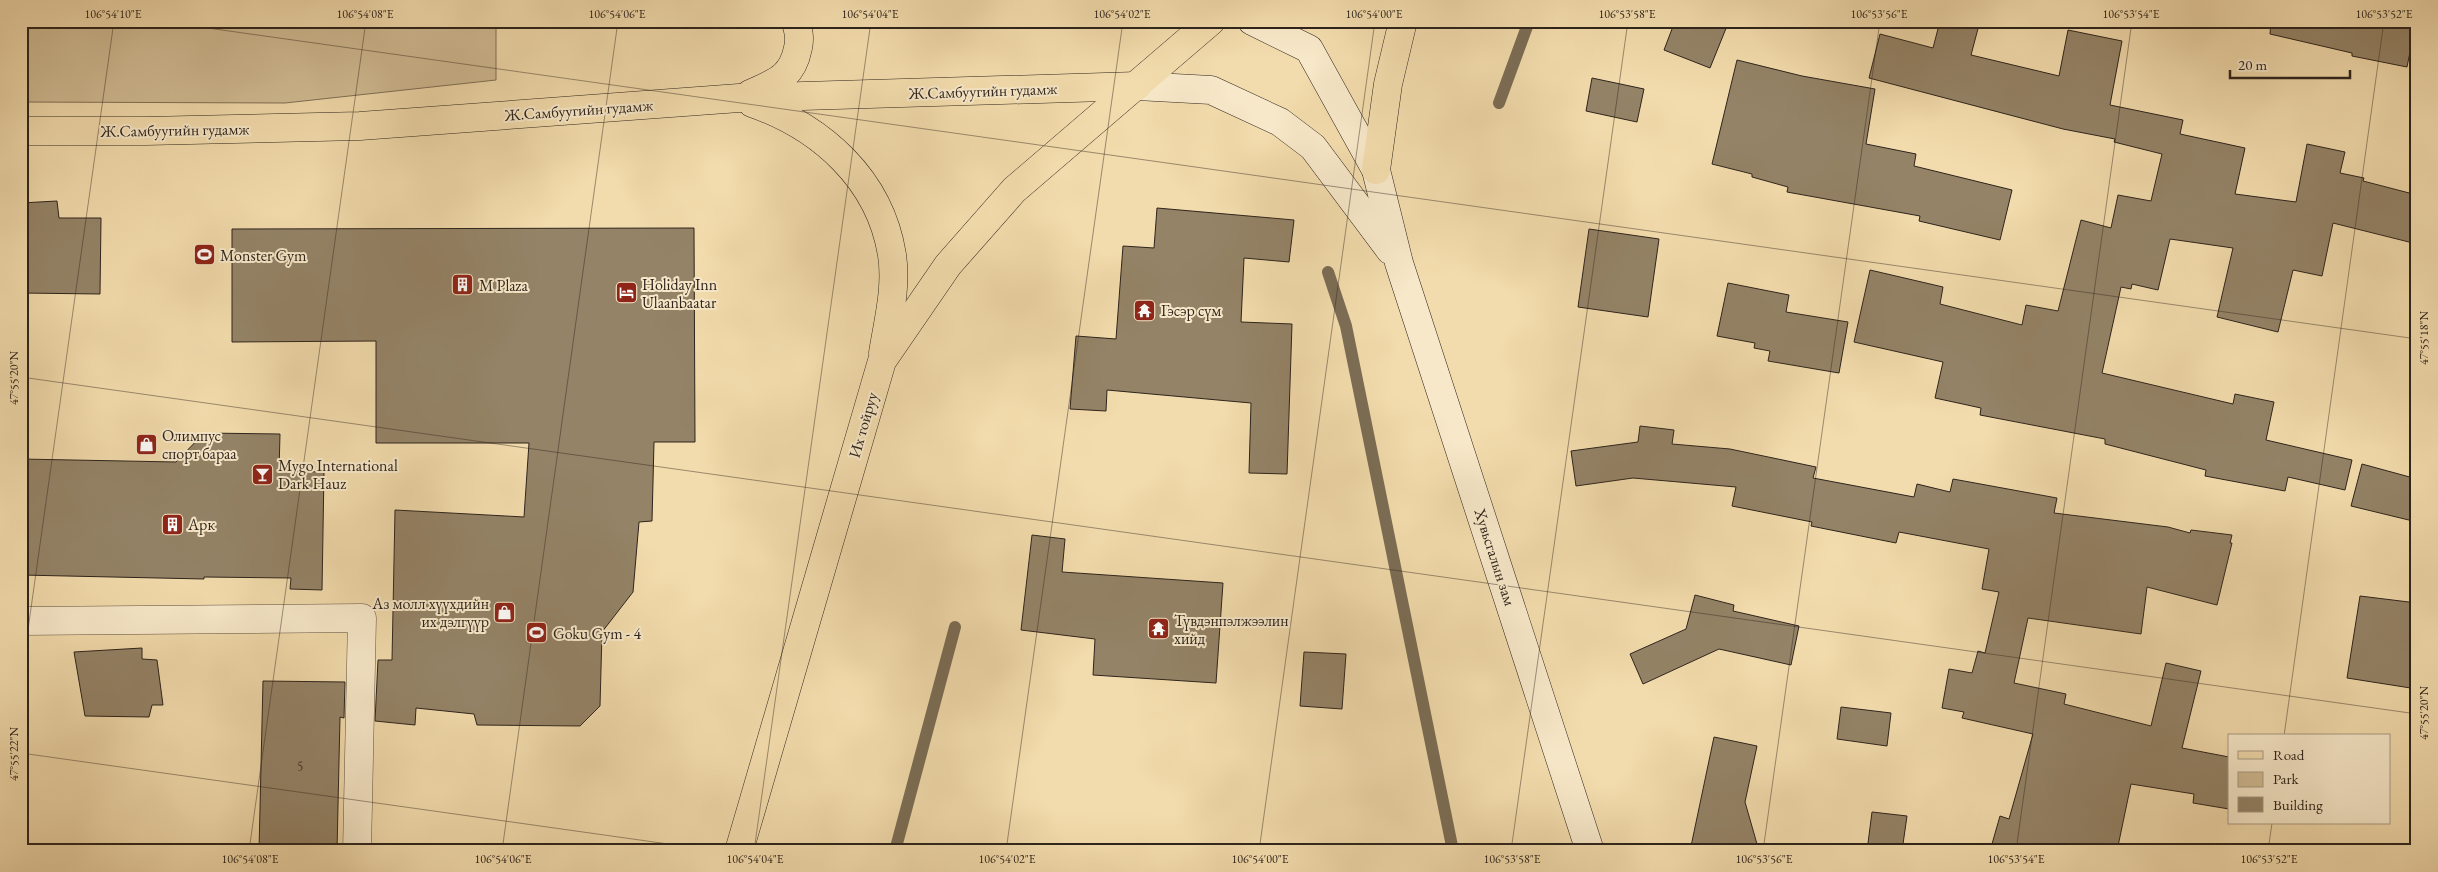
<svg xmlns="http://www.w3.org/2000/svg" width="2438" height="872" font-family="'EB Garamond',serif">
  <rect width="100%" height="100%" fill="#f2dbac"/>
  <filter id="stains"><feTurbulence type="fractalNoise" baseFrequency=".004" numOctaves="4"/><feColorMatrix values="0 0 0 0 .2 0 0 0 0 .09 0 0 0 0 .02 0 0 0 .5 -.17"/></filter>
  <radialGradient id="worn" r=".72"><stop offset=".6" stop-color="#630" stop-opacity="0"/><stop offset="1" stop-color="#630" stop-opacity=".3"/></radialGradient>
  <!-- park -->
  <path fill="#d1bc94" stroke="#807058" d="M21,21H496V80L285,103L21,102Z"/>
  <g fill="none" stroke-linecap="round" stroke-linejoin="round">
    <!-- stream -->
    <g stroke="#7b6d55" stroke-width="12">
      <path d="M1499,103L1529,21"/>
      <path d="M1328,272L1346,326L1453,851"/>
      <path d="M895,851L955,627"/>
    </g>
  </g>
  <!-- building -->
  <g fill="#948367" stroke="#2e241c">
    <path d="M1675,21H1729L1710,68L1664,50Z"/>
    <path d="M1940,21H1980L1971,55L2059,76L2068,30L2122,41L2110,105L2183,120L2180,134L2245,148L2235,194L2296,202L2307,144L2345,152L2340,173L2364,178L2363,181L2417,195V244L2333,223L2322,276L2293,270L2278,332L2217,317L2233,248L2170,239L2158,290L2132,284L2131,289L2121,287L2102,373L2233,404L2235,394L2274,402L2266,440L2352,460L2345,490L2288,477L2285,491L2205,476L2206,470L2105,444V439L1980,415L1981,408L1935,398L1943,362L1854,342L1870,270L1943,287L1940,304L2022,325L2026,305L2058,311L2081,220L2111,228L2118,195L2151,201L2162,154L2114,142L2115,139L2063,129L1869,78L1880,34L1933,48Z"/>
    <path d="M2271,21H2389L2415,27L2407,67L2352,56V53L2270,34Z"/>
    <path d="M1737,60L1802,76L1875,89L1866,144L1916,154L1914,166L2012,190L2000,240L1919,221L1920,216L1787,192L1788,187L1752,177V174L1712,164Z"/>
    <path d="M1592,78L1644,89L1637,122L1586,111Z"/>
    <path d="M57,201L59,218H101L100,294L21,293V203Z"/>
    <path d="M1157,208L1294,220L1289,262L1244,258L1241,322L1292,324L1287,474L1249,473L1251,403L1107,390L1106,411L1070,409L1076,336L1116,339L1123,246L1154,248Z"/>
    <path d="M694,228L695,442H654L652,521L639,522L633,592L602,632L600,706L580,726L477,725L474,714L416,708L415,725L375,721L378,660H392L395,510L524,517L529,443H376V341L232,342V229Z"/>
    <path d="M1589,229L1659,239L1648,317L1578,307Z"/>
    <path d="M1728,283L1789,295L1786,312L1848,322L1839,373L1768,361L1770,351L1754,348L1755,343L1717,336Z"/>
    <path d="M1640,426L1674,430L1672,444L1730,449L1816,467L1813,478L1914,497L1917,484L1950,492L1953,479L2057,498L2054,513L2168,527L2190,533L2191,530L2232,535L2230,543H2232L2217,605L2147,587L2141,634L2028,618L2014,683L2066,694L2064,704L2151,726L2166,663L2201,671L2182,748L2229,757V809L2193,803L2194,794L2131,784L2117,851H1990L2000,816L2009,819L2033,734L1962,718L1964,712L1942,708L1949,669L1972,673L1978,651L1985,653L1999,592L1982,589L1989,549L1899,532L1896,543L1811,526L1812,522L1732,506L1736,487L1633,478L1576,486L1571,451L1638,442Z"/>
    <path d="M204,433L280,434L279,471L324,472L322,590L290,589L291,578L204,577V579L21,575V459L176,462Z"/>
    <path d="M2362,464L2417,479V522L2351,506Z"/>
    <path d="M1032,535L1065,539L1062,572L1223,583L1216,683L1093,675L1095,639L1021,630Z"/>
    <path d="M1695,595L1734,605L1733,611L1799,626L1791,665L1719,649L1643,684L1630,654L1686,629Z"/>
    <path d="M2360,596L2417,603V689L2347,678Z"/>
    <path d="M142,648V659L157,660L163,705H152L149,717L85,716L74,652Z"/>
    <path d="M1304,652L1346,654L1342,709L1300,706Z"/>
    <path d="M263,681L345,682L344,718L340,717L337,851H259Z"/>
    <path d="M1841,707L1891,713L1887,746L1837,739Z"/>
    <path d="M1714,737L1757,746L1745,802L1759,851H1690Z"/>
    <path d="M1872,812L1907,816L1902,851H1867Z"/>
  </g>
  <g fill="none" stroke-linecap="round" stroke-linejoin="round">
    <defs>
      <path id="street" d="M21,621L362,618L357,851"/>
      <g id="secondary">
        <path d="M1252,21L1309,49L1376,170L1399,263L1590,851"/>
        <path d="M1137,86L1211,90L1280,122L1313,147L1390,250"/>
      </g>
      <g id="primary">
        <path d="M750,94C776,82 792,78 798,48C800,40 799,29 795,21"/>
        <path d="M752,103C821,127 880,179 892,255C897,288 888,321 883,353"/>
        <path d="M21,131H146L360,126L739,98L1137,86"/>
        <path d="M1376,170L1388,84L1403,21"/>
        <path d="M739,851L882,361L948,265L1014,190L1211,21"/>
      </g>
    </defs>
    <!-- street casing -->
    <use href="#street" stroke="#5f5240" stroke-width="29"/>
    <!-- secondary casing -->
    <use href="#secondary" stroke="#2e241c" stroke-width="29"/>
    <!-- primary casing -->
    <use href="#primary" stroke="#2e241c" stroke-width="29"/>
    <!-- street -->
    <use href="#street" stroke="#f7e8c9" stroke-width="28"/>
    <!-- secondary -->
    <use href="#secondary" stroke="#f7e8c9" stroke-width="28"/>
    <!-- primary -->
    <use href="#primary" stroke="#f2dbac" stroke-width="28"/>
  </g>
  <!-- ticks -->
  <path fill="none" stroke="#2e241c" stroke-width="1" stroke-opacity="0.45" d="M158,21L2417,339M21,377L2417,714M21,679L114,21M2284,736L2384,21M21,753L718,851M249,851L366,21M502,851L618,21M754,851L871,21M1006,851L1123,21M1259,851L1375,21M1511,851L1628,21M1763,851L1880,21M2016,851L2132,21M2268,851L2272,823"/>
  <!-- icons -->
  <defs>
    <symbol id="stadium-square" viewBox="-11 -11 22 22"><rect x="-9" y="-9" width="18" height="18" rx="4" fill="#8f2418" stroke="#f7e8c9"/><path d="M0-5a6.5 5 0 1 0 0 10a6.5 5 0 1 0 0-10ZM-3.5-1.8h7v3.6h-7Z" fill="#fff"/></symbol>
    <symbol id="building-square" viewBox="-11 -11 22 22"><rect x="-9" y="-9" width="18" height="18" rx="4" fill="#8f2418" stroke="#f7e8c9"/><path d="M-4-6H4V6H1V3H-1V6H-4ZM-2.5-4.3h1.7v1.8h-1.7ZM.8-4.3h1.7v1.8H.8ZM-2.5-1h1.7V.8h-1.7ZM.8-1h1.7V.8H.8Z" fill="#fff"/></symbol>
    <symbol id="hotel-square" viewBox="-11 -11 22 22"><rect x="-9" y="-9" width="18" height="18" rx="4" fill="#8f2418" stroke="#f7e8c9"/><path d="M-6-4.5h1.5V1H6V5H4.5V3h-9V5H-6ZM-4 0a1.8 1.8 0 1 1 3.6 0ZM.5 0V-2.5h3Q6-2.5 6 0Z" fill="#fff"/></symbol>
    <symbol id="temple-square" viewBox="-11 -11 22 22"><rect x="-9" y="-9" width="18" height="18" rx="4" fill="#8f2418" stroke="#f7e8c9"/><path d="M0-6L5-2H3V0L6.5 2.5H4V6H1.5V3h-3V6H-4V2.5H-6.5L-3 0V-2H-5Z" fill="#fff"/></symbol>
    <symbol id="shop-square" viewBox="-11 -11 22 22"><rect x="-9" y="-9" width="18" height="18" rx="4" fill="#8f2418" stroke="#f7e8c9"/><path d="M-5-2.5h2.3a2.7 3.5 0 0 1 5.4 0H5L5.5 6h-11ZM-1.5-2.5h3a1.5 2.3 0 0 0-3 0Z" fill="#fff"/></symbol>
    <symbol id="bar-square" viewBox="-11 -11 22 22"><rect x="-9" y="-9" width="18" height="18" rx="4" fill="#8f2418" stroke="#f7e8c9"/><path d="M-6-5H6L.8 .8V4.5H3.5V6h-7V4.5H-.8V.8Z" fill="#fff"/></symbol>
  </defs>
  <g fill-rule="evenodd">
    <use href="#stadium-square" x="192" y="242" width="25" height="25"/>
    <use href="#building-square" x="450" y="272" width="25" height="25"/>
    <use href="#hotel-square" x="614" y="280" width="25" height="25"/>
    <use href="#temple-square" x="1132" y="298" width="25" height="25"/>
    <use href="#shop-square" x="134" y="432" width="25" height="25"/>
    <use href="#bar-square" x="250" y="462" width="25" height="25"/>
    <use href="#building-square" x="160" y="512" width="25" height="25"/>
    <use href="#shop-square" x="492" y="600" width="25" height="25"/>
    <use href="#temple-square" x="1146" y="616" width="25" height="25"/>
    <use href="#stadium-square" x="524" y="620" width="25" height="25"/>
  </g>
  <g text-anchor="middle" dominant-baseline="central" stroke-width="4" stroke-linejoin="round" paint-order="stroke">
    <!-- number labels -->
    <g font-size="14" fill="#483c2f">
      <text x="300" y="766">5</text>
    </g>
    <!-- street labels -->
    <g font-size="16" fill="#2e241c" stroke="#f7e8c9">
      <text transform="translate(983 91) rotate(-2)">Ж.Самбуугийн гудамж</text>
      <text transform="translate(579 110) rotate(-4)">Ж.Самбуугийн гудамж</text>
      <text transform="translate(175 130) rotate(-1)">Ж.Самбуугийн гудамж</text>
      <text transform="translate(863 425) rotate(-74)">Их тойруу</text>
      <text transform="translate(1495 557) rotate(72)">Хувьсгалын зам</text>
    </g>
    <!-- poi labels -->
    <g font-size="16" fill="#2e241c" stroke="#f7e8c9" text-anchor="start">
      <text x="220" y="255">Monster Gym</text>
      <text x="642" y="284">Holiday Inn<tspan x="642" dy="18">Ulaanbaatar</tspan></text>
      <text x="479" y="285">M Plaza</text>
      <text x="1161" y="310">Гэсэр сүм</text>
      <text x="162" y="435">Олимпус<tspan x="162" dy="18">спорт бараа</tspan></text>
      <text x="278" y="465">Mygo International<tspan x="278" dy="18">Dark Hauz</tspan></text>
      <text x="188" y="524">Арк</text>
      <text x="489" y="603" text-anchor="end">Аз молл хүүхдийн<tspan x="489" dy="18">их дэлгүүр</tspan></text>
      <text x="1174" y="620">Түвдэнпэлжээлин<tspan x="1174" dy="18">хийд</tspan></text>
      <text x="553" y="633">Goku Gym - 4</text>
    </g>
  </g>
  <!-- margin -->
  <rect width="2438" height="872" fill="none" stroke="#f2dbac" stroke-width="55"/>
  <!-- legend -->
  <rect x="2228" y="734" width="162" height="90" fill="#f7e8c9" stroke="#a79a84"/>
  <rect x="2238" y="751" width="25" height="8" fill="#f2dbac" stroke="#a79a84"/>
  <text x="2273" y="760" font-size="15" fill="#2e241c">Road</text>
  <rect x="2238" y="772" width="25" height="15" fill="#d1bc94" stroke="#a79a84"/>
  <text x="2273" y="784" font-size="15" fill="#2e241c">Park</text>
  <rect x="2238" y="797" width="25" height="15" fill="#948367" stroke="#a79a84"/>
  <text x="2273" y="810" font-size="15" fill="#2e241c">Building</text>
  <!-- scale -->
  <path d="M2230 70v8h120v-8" fill="none" stroke="#2e241c" stroke-width="2.5"/>
  <text x="2238" y="70" font-size="15" fill="#2e241c" stroke="#f7e8c9" stroke-width="4" paint-order="stroke">20 m</text>
  <rect x="28" y="28" width="2382" height="816" fill="none" stroke="#2e241c" stroke-width="2"/>
  <g font-size="12" text-anchor="middle" fill="#2e241c">
    <text x="113" y="18">106°54'10"E</text>
    <text x="365" y="18">106°54'08"E</text>
    <text x="617" y="18">106°54'06"E</text>
    <text x="870" y="18">106°54'04"E</text>
    <text x="1122" y="18">106°54'02"E</text>
    <text x="1374" y="18">106°54'00"E</text>
    <text x="1627" y="18">106°53'58"E</text>
    <text x="1879" y="18">106°53'56"E</text>
    <text x="2131" y="18">106°53'54"E</text>
    <text x="2384" y="18">106°53'52"E</text>
    <text transform="translate(2424 338) rotate(-90)" y="4">47°55'18"N</text>
    <text transform="translate(14 378) rotate(-90)" y="4">47°55'20"N</text>
    <text transform="translate(2424 713) rotate(-90)" y="4">47°55'20"N</text>
    <text transform="translate(14 754) rotate(-90)" y="4">47°55'22"N</text>
    <text x="250" y="863">106°54'08"E</text>
    <text x="503" y="863">106°54'06"E</text>
    <text x="755" y="863">106°54'04"E</text>
    <text x="1007" y="863">106°54'02"E</text>
    <text x="1260" y="863">106°54'00"E</text>
    <text x="1512" y="863">106°53'58"E</text>
    <text x="1764" y="863">106°53'56"E</text>
    <text x="2016" y="863">106°53'54"E</text>
    <text x="2269" y="863">106°53'52"E</text>
  </g>
  <rect width="100%" height="100%" filter="url(#stains)"/>
  <rect width="100%" height="100%" fill="url(#worn)"/>
</svg>
